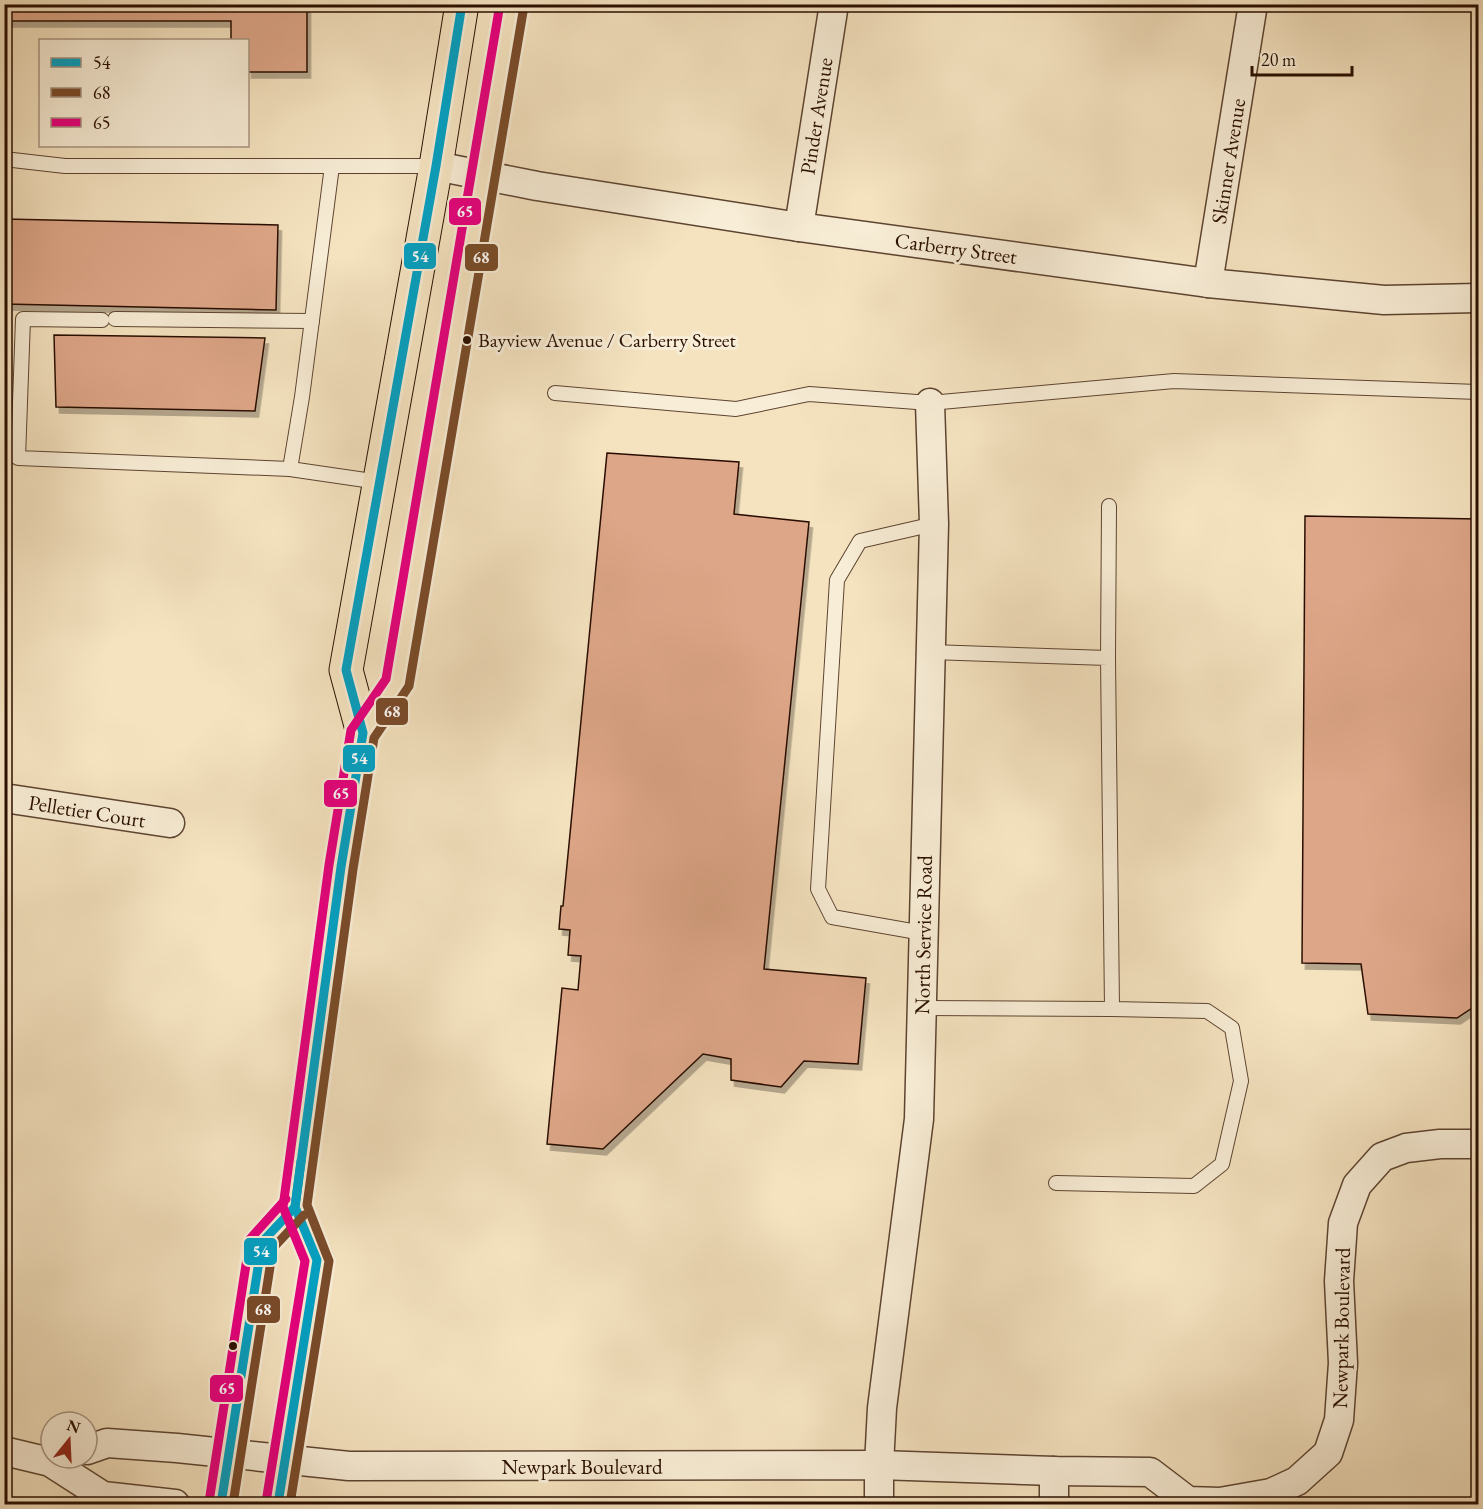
<svg xmlns="http://www.w3.org/2000/svg" width="1483" height="1509" font-family="'EB Garamond',serif">
  <defs>
    <filter id="shadow"><feDropShadow dx="3.5" dy="6" stdDeviation="0" flood-color="#0004"/></filter>
  </defs>
  <rect width="100%" height="100%" fill="#f5e3c0"/>
  <filter id="stains"><feTurbulence type="fractalNoise" baseFrequency=".00333" numOctaves="4"/><feColorMatrix values="0 0 0 0 .2 0 0 0 0 .09 0 0 0 0 .02 0 0 0 .5 -.17"/></filter>
  <radialGradient id="worn" r=".72"><stop offset=".6" stop-color="#630" stop-opacity="0"/><stop offset="1" stop-color="#630" stop-opacity=".3"/></radialGradient>
  <!-- building -->
  <g fill="#dda688" stroke="#2a0f00" stroke-width="1.5" filter="url(#shadow)">
    <path d="M4,4H307V72H248V40H231V21H4Z"/>
    <path d="M4,219L278,225L276,310L4,304Z"/>
    <path d="M54,335L265,338L255,411L56,407Z"/>
    <path d="M607,453L739,462L734,514L809,522L764,969L866,978L858,1064L804,1061L781,1087L731,1080V1059L703,1054L603,1149L547,1144L562,988L578,990L581,956L568,955L570,930L559,929L561,906H563Z"/>
    <path d="M1305,516L1478,519V1004L1457,1018L1368,1014L1361,964L1302,963Z"/>
  </g>
  <g fill="none" stroke-linecap="round" stroke-linejoin="round">
    <defs>
      <g id="service">
        <path d="M4,159L65,166H436"/>
        <path d="M115,319L312,321"/>
        <path d="M102,320L23,319L18,458L290,469L379,482"/>
        <path d="M555,393L736,409L809,394L930,403L1174,381L1478,392"/>
        <path d="M290,469L302,397L332,166"/>
        <path d="M931,652L1108,658L1112,1009L1207,1011L1232,1028L1241,1081L1222,1164L1194,1186L1056,1183"/>
        <path d="M1108,658L1109,506"/>
        <path d="M923,933L832,917L818,889L837,580L860,541L934,524"/>
        <path d="M922,1008L1112,1009"/>
      </g>
      <g id="minor">
        <path d="M436,166L537,186L799,227L1208,283L1384,300L1478,298"/>
        <path d="M799,227L834,4"/>
        <path d="M1208,283L1253,4"/>
        <path d="M4,798L170,823"/>
        <path d="M87,1450L107,1443L177,1448L349,1466L879,1465L1054,1471L1150,1472L1188,1501L1220,1502L1271,1493L1297,1481L1328,1453L1339,1420L1343,1363L1339,1281L1343,1223L1357,1185L1382,1157L1406,1148L1440,1144H1478"/>
        <path d="M4,1451L50,1462L103,1496L175,1504"/>
        <path d="M1054,1471V1504"/>
        <path d="M879,1504V1465L882,1408L919,1119L934,524L930,403"/>
      </g>
      <g id="primary">
        <path d="M363,733L346,670L436,166L462,4"/>
        <path d="M221,1504L262,1242L295,1207"/>
        <path d="M278,1504L317,1260L295,1207L341,867L363,733L397,684L512,4"/>
      </g>
    </defs>
    <!-- service casing -->
    <use href="#service" stroke="#5d4430" stroke-width="16"/>
    <!-- minor casing -->
    <use href="#minor" stroke="#5d4430" stroke-width="31"/>
    <!-- primary casing -->
    <use href="#primary" stroke="#2a0f00" stroke-width="35"/>
    <!-- service -->
    <use href="#service" stroke="#f8edd6" stroke-width="14"/>
    <!-- minor -->
    <use href="#minor" stroke="#f8edd6" stroke-width="28"/>
    <!-- primary -->
    <use href="#primary" stroke="#f5e3c0" stroke-width="33"/>
    <defs>
      <g id="bus-1">
        <path d="M221,1504L262,1242L295,1207L341,867L363,733L346,670L436,166L462,4"/>
        <path d="M278,1504L317,1260L295,1207L301,1161"/>
      </g>
      <g id="bus-2">
        <path d="M233,1504L273,1248L304,1215"/>
        <path d="M290,1504L329,1261L307,1205L353,869L374,738L409,686L524,6"/>
      </g>
      <g id="bus-3">
        <path d="M209,1502L250,1239L286,1199"/>
        <path d="M266,1502L305,1261L283,1207L329,865L351,730L386,679L500,4"/>
      </g>
    </defs>
    <!-- bus-1 casing -->
    <use href="#bus-1" stroke="#f8edd6" stroke-width="14"/>
    <!-- bus-2 casing -->
    <use href="#bus-2" stroke="#f8edd6" stroke-width="14"/>
    <!-- bus-3 casing -->
    <use href="#bus-3" stroke="#f8edd6" stroke-width="14"/>
    <!-- bus-1 -->
    <use href="#bus-1" stroke="#02a1c4" stroke-width="9"/>
    <!-- bus-2 -->
    <use href="#bus-2" stroke="#7a4b2a" stroke-width="9"/>
    <!-- bus-3 -->
    <use href="#bus-3" stroke="#e5007d" stroke-width="9"/>
  </g>
  <!-- markers -->
  <g fill="#2a0f00" stroke="#f8edd6" stroke-width="2">
    <circle cx="467" cy="340" r="5"/>
    <circle cx="233" cy="1346" r="5"/>
  </g>
  <g text-anchor="middle" dominant-baseline="central" stroke-width="6" stroke-linejoin="round" paint-order="stroke">
    <!-- bus labels -->
    <g font-size="20" fill="#2a0f00" stroke="#f8edd6" text-anchor="start">
      <text x="478" y="340">Bayview Avenue / Carberry Street</text>
    </g>
    <!-- street labels -->
    <g font-size="21" fill="#2a0f00" stroke="#f8edd6">
      <text transform="translate(816 116) rotate(-81)">Pinder Avenue</text>
      <text transform="translate(1228 161) rotate(-81)">Skinner Avenue</text>
      <text transform="translate(956 248) rotate(8)">Carberry Street</text>
      <text transform="translate(87 811) rotate(9)">Pelletier Court</text>
      <text transform="translate(923 935) rotate(-89)">North Service Road</text>
      <text transform="translate(1341 1328) rotate(-89)">Newpark Boulevard</text>
      <text x="582" y="1466">Newpark Boulevard</text>
    </g>
  </g>
  <g stroke="#f8edd6" stroke-width="2">
    <rect x="448" y="197" width="34" height="29" rx="6" fill="#e5007d"/>
    <rect x="403" y="242" width="34" height="28" rx="6" fill="#02a1c4"/>
    <rect x="464" y="243" width="35" height="29" rx="6" fill="#7a4b2a"/>
    <rect x="375" y="697" width="34" height="29" rx="6" fill="#7a4b2a"/>
    <rect x="342" y="744" width="34" height="29" rx="6" fill="#02a1c4"/>
    <rect x="323" y="779" width="35" height="29" rx="6" fill="#e5007d"/>
    <rect x="243" y="1237" width="35" height="29" rx="6" fill="#02a1c4"/>
    <rect x="246" y="1295" width="35" height="29" rx="6" fill="#7a4b2a"/>
    <rect x="209" y="1374" width="35" height="29" rx="6" fill="#e5007d"/>
  </g>
  <g font-size="16" text-anchor="middle" font-weight="bold" fill="#fff">
    <text x="465" y="217">65</text>
    <text x="420" y="262">54</text>
    <text x="481" y="263">68</text>
    <text x="392" y="717">68</text>
    <text x="359" y="764">54</text>
    <text x="341" y="799">65</text>
    <text x="261" y="1257">54</text>
    <text x="263" y="1315">68</text>
    <text x="227" y="1394">65</text>
  </g>
  <!-- margin -->
  <rect width="1483" height="1509" fill="none" stroke="#f5e3c0" stroke-width="24"/>
  <rect x="6" y="6" width="1471" height="1497" fill="none" stroke="#2a0f00" stroke-width="3"/>
  <rect x="12" y="12" width="1459" height="1485" fill="none" stroke="#2a0f00" stroke-width="1.5"/>
  <!-- legend -->
  <rect x="39" y="39" width="210" height="108" fill="#f8edd6" stroke="#a69480" stroke-width="1.5"/>
  <rect x="51" y="58" width="30" height="9" fill="#02a1c4" stroke="#a69480" stroke-width="1.5"/>
  <text x="93" y="69" font-size="18" fill="#2a0f00">54</text>
  <rect x="51" y="88" width="30" height="9" fill="#7a4b2a" stroke="#a69480" stroke-width="1.5"/>
  <text x="93" y="99" font-size="18" fill="#2a0f00">68</text>
  <rect x="51" y="118" width="30" height="9" fill="#e5007d" stroke="#a69480" stroke-width="1.5"/>
  <text x="93" y="129" font-size="18" fill="#2a0f00">65</text>
  <!-- north arrow -->
  <g transform="translate(69 1440) rotate(18)"><circle r="28" fill="#f8edd6" stroke="#a69480" stroke-width="1.5"/>
  <path d="M0-4.5L10 22L0 15L-10 22Z" fill="#8f2418"/>
  <text y="-9" font-size="16" font-weight="bold" text-anchor="middle" fill="#2a0f00">N</text>
  </g>
  <!-- scale -->
  <path d="M1252 66v9h100v-9" fill="none" stroke="#2a0f00" stroke-width="3"/>
  <text x="1261" y="66" font-size="18" fill="#2a0f00" stroke="#f8edd6" stroke-width="4.5" paint-order="stroke">20 m</text>
  <rect width="100%" height="100%" filter="url(#stains)"/>
  <rect width="100%" height="100%" fill="url(#worn)"/>
</svg>
